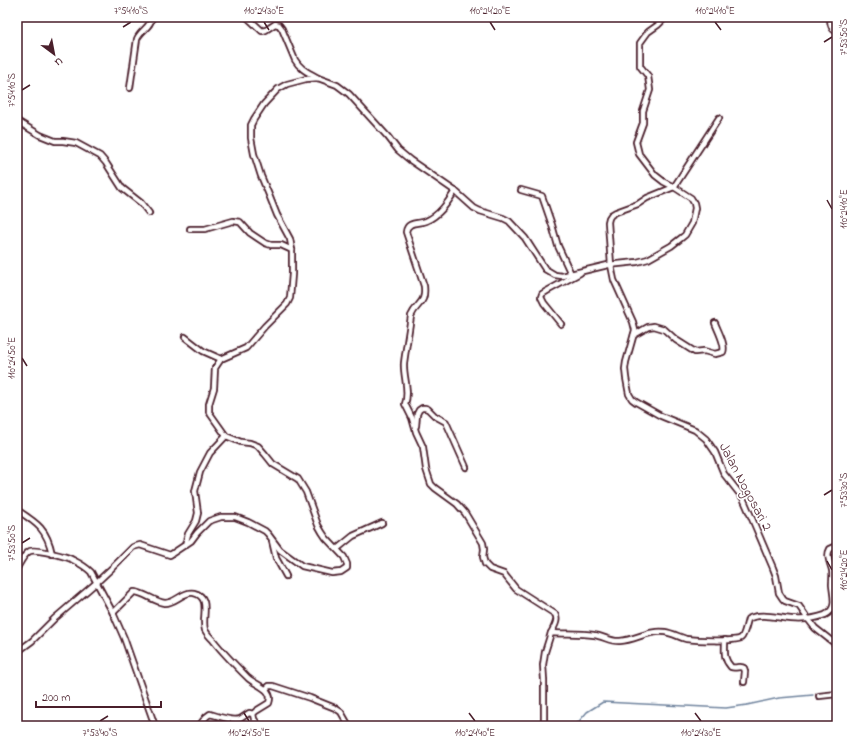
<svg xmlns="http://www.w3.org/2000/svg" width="854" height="743" font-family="'Indie Flower',sans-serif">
  <rect width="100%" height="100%" fill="#fff"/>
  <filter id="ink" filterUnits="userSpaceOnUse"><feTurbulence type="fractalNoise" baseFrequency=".025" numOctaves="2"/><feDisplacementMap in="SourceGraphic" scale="8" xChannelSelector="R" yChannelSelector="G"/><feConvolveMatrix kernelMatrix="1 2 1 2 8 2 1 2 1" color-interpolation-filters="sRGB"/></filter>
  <g filter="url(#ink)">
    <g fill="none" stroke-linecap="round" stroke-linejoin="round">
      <!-- stream -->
      <path stroke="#70849e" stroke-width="1.5" d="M575,726L587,712L603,702L726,708L747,705L779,698L813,695"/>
      <defs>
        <g id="minor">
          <path d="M247,17L262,31L266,30L275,24L279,25L282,29L295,60C301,70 308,72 318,78"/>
          <path d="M830,17C830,23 831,30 837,31"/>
          <path d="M130,88L137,39C141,30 151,27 152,17"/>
          <path d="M719,118L674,187L647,198L638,204L616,212L611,215L609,218L608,222L611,265L614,280L633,322L635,330L626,362L625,369L626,378L629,394L632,399L636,402L661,416L695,430L706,439L715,452L724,474L743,498L750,514L773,568L776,576L779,593L783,599L785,601L799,606L808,619L815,628L829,639L837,645"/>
          <path d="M17,121L40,135L55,141H63L76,143L100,156L106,163L122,188L141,203L149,213"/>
          <path d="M521,190L542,196L552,225L558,246L571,274"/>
          <path d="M455,191C448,202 440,215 426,221C419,224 407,221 406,232L424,286C426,305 417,302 411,316C409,331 406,347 404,363C403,376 410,391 405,404L412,418L416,432L423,447L426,469L431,484L435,488L457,504L465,513L483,543L484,549L483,557L485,564L490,569L504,574L516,589L555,614C559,620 554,627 551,633"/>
          <path d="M190,229H205L233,221L240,222L250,233L265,243L271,245H281L292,250"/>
          <path d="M561,324L544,303L541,297L542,294L547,291L580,273"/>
          <path d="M634,335L648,327L654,326L664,329L676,340L695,352L704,351L715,354L723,352C726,345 718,331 715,323"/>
          <path d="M185,337L203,351L221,359"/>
          <path d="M416,426L417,414L419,410L422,408H425L428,409L435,416L446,422L466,467"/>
          <path d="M17,510C37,523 47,529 52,554"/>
          <path d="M272,541L276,558L286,576"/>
          <path d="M185,545L188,534L196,521L198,513L195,491L200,472L210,453L226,436"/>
          <path d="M337,549L353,536L382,523"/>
          <path d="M17,568C20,563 24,554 30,551C36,549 67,556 73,560C79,563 86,567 91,572L113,613L124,638L155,726"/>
          <path d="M113,613L134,592C144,592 154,602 165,603C176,603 183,591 194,593C212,597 201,618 205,630C207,634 210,637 213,640C224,654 236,666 248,678C257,686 274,689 269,703L256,711L253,714L254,719L259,726"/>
          <path d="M725,640C725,653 723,658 731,667C736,669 740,665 744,668L745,671L744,682"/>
          <path d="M17,652L32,641L54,619L96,583L112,568L133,547L140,545L170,555L191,541L197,533L209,521L221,517H235L248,522L265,531L268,534L280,550L302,566L332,573L341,572L347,568V564L344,557L326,538L322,532L318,525L306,492L298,479L273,464L265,454L258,446L250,443L241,442L226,436L209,412V404L214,388L215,368L221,359L246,348L265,326L287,304L290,298L292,274V250L290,239L277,215L269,195L261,176L254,154L251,138V125L254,119L264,104L278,89L287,84L306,79L318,78L337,85L349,94L388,137L398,150L410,160L455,191L474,208L480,211L503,218L509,221L525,238L545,269L555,275L562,276L608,265L637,262L648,259L671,246L680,239L685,235L692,223L695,208L694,203L691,198L674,187L664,182L655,175L639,154L636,142L643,123V111L650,90L648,76L640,66V43L648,32L658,25L666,17"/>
          <path d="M266,689L269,686H273L310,698L335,708L341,712L349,726"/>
          <path d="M819,696L837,694"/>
          <path d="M199,726L206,717L210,714C217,716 233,722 240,719C243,717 246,715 249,713L253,714"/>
          <path d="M544,726V680L543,665L545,652L551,633C565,634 580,633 594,635C603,636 611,642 620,641C636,640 648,630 665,632C672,633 679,637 686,639C694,640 735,642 741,638C744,636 747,623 748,619C760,612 778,618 791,619C802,620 814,619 825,615C838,609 833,596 832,585C832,580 833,575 832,570C830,562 826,556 830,549L837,546"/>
        </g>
      </defs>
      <!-- minor casing -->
      <use href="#minor" stroke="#4a1f2b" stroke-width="8"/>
      <!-- minor -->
      <use href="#minor" stroke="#fff" stroke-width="4.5"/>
    </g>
  </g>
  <!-- ticks -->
  <path fill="none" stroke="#4a1f2b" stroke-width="1.5" d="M264,22L269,30M490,22L495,30M715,22L721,30M123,27L131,22M824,42L832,37M22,90L30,85M827,200L832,209M22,358L27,366M824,495L832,490M22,543L30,538M827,561L832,570M244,713L249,721M469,713L475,721M695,713L701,721M100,721L108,716"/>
  <g text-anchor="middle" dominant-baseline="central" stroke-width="3.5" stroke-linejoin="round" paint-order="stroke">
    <!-- street labels -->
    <g font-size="14" fill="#4a1f2b" stroke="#fff">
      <text transform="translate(745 487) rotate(62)">Jalan Nogosari 2</text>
    </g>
  </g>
  <!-- margin -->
  <rect width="854" height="743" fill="none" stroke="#fff" stroke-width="44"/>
  <!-- north arrow -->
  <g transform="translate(54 54) rotate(148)" stroke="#ffffff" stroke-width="3" paint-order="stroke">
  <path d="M0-3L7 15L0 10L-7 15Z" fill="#4a1f2b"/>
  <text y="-6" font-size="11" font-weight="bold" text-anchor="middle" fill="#4a1f2b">U</text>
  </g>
  <!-- scale -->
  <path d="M36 701v6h125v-6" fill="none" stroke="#4a1f2b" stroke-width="2"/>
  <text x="42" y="701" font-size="12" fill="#4a1f2b" stroke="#ffffff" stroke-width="3" paint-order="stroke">200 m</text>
  <rect x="22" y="22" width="810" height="699" fill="none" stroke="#4a1f2b" stroke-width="1.5"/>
  <g font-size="10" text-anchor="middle" fill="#4a1f2b">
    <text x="131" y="14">7°54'10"S</text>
    <text x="264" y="14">110°24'30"E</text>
    <text x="490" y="14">110°24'20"E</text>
    <text x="715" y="14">110°24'10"E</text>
    <text transform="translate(843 37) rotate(-90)" y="4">7°53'50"S</text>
    <text transform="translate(11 90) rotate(-90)" y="4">7°54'10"S</text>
    <text transform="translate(843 209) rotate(-90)" y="4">110°24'10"E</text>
    <text transform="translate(11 358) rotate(-90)" y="4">110°24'50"E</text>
    <text transform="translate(843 490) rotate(-90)" y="4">7°53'30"S</text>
    <text transform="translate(11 543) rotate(-90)" y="4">7°53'50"S</text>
    <text transform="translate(843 570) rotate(-90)" y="4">110°24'20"E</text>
    <text x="100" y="736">7°53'40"S</text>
    <text x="249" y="736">110°24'50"E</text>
    <text x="475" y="736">110°24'40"E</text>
    <text x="701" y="736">110°24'30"E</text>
  </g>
</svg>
